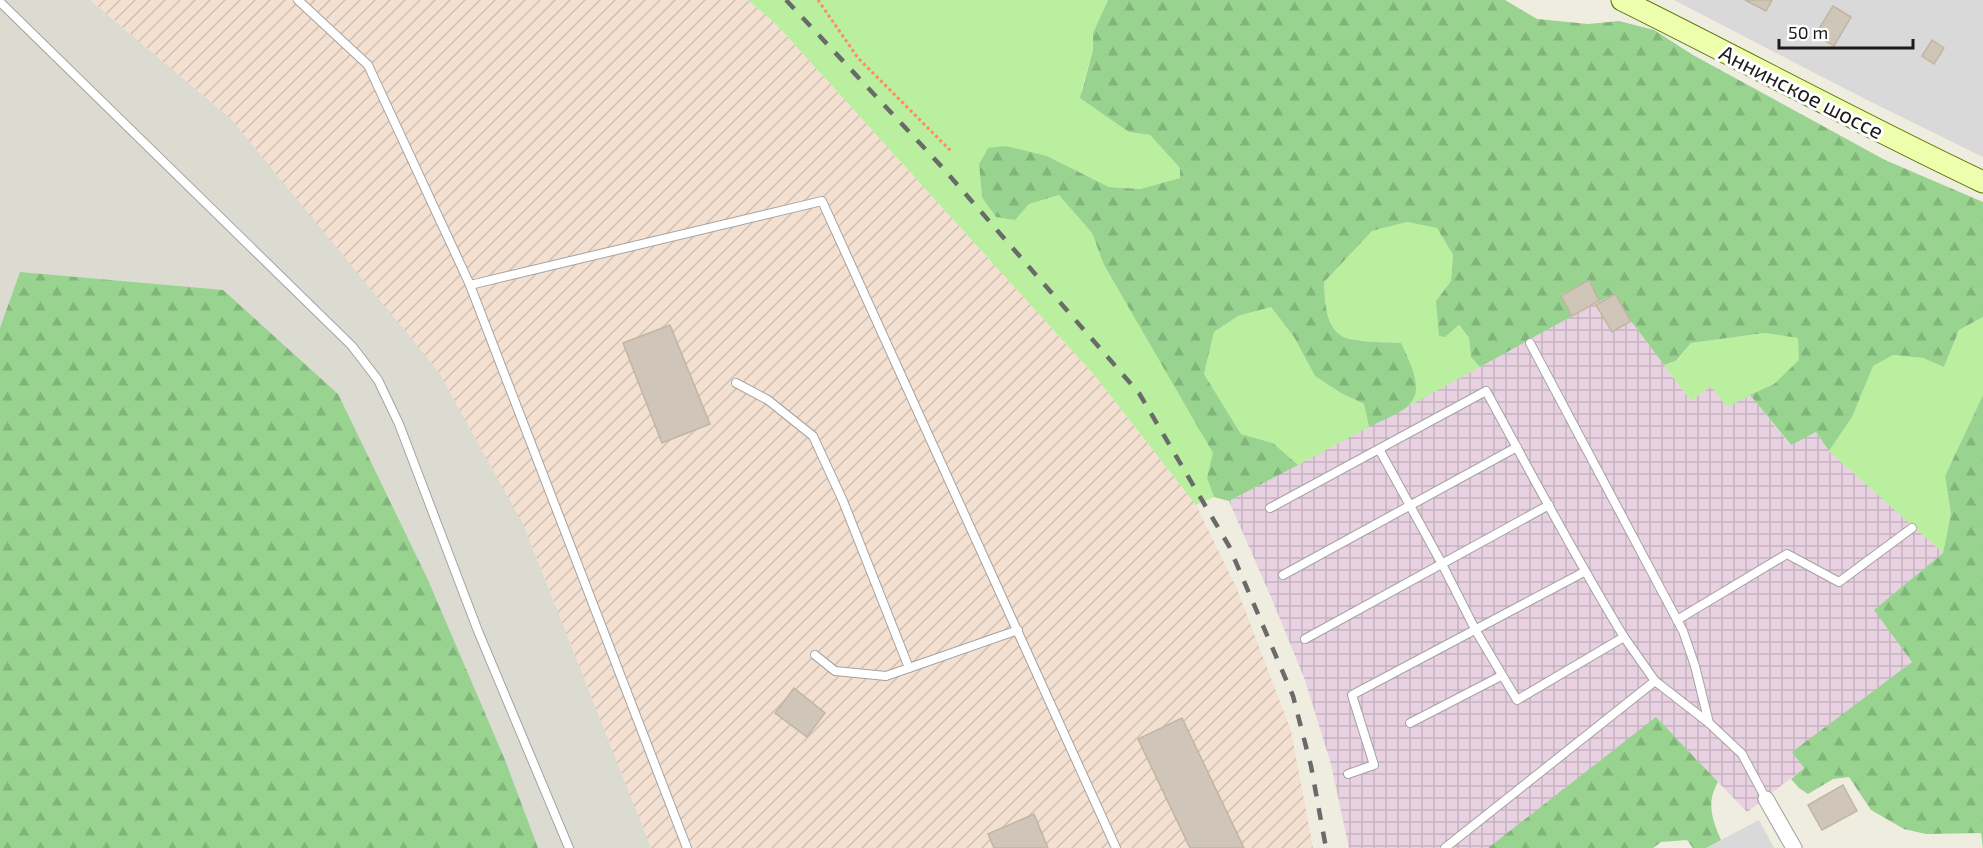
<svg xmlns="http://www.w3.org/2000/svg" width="1983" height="848" font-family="'Exo 2',sans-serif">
  <defs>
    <pattern id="industrial-grid" width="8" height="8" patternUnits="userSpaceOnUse" patternTransform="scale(1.5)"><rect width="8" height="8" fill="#e8d1e0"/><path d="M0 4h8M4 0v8" fill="none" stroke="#c6b3c0"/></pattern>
    <pattern id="military-furrows" width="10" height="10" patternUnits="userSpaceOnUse" patternTransform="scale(1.5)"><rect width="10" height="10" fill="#f3e0d1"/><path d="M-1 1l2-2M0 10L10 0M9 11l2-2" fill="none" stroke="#d0c0b3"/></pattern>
    <pattern id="forest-firs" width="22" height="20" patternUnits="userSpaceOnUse" patternTransform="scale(1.5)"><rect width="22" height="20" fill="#98d390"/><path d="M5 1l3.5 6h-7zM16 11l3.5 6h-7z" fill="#82b57c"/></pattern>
  </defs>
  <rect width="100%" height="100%" fill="#efece0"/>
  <!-- residential -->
  <g fill="#dad9d9">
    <path d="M1674,0H1983V157L1867,100Z"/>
    <path d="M1759,820L1774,848H1706Z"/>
  </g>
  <!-- industrial -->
  <path fill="url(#industrial-grid)" d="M1589,280L1615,294L1631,321L1691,401L1711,386L1727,407L1750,395L1790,445L1816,432L1829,451L1943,553L1875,610L1912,662L1793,752L1804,768L1747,812L1656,718L1488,848H1349L1331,764L1305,680L1271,597L1229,501L1480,367L1571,316L1561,296Z"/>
  <!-- military -->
  <path fill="url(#military-furrows)" d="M90,0H748L775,23L1096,377L1196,505L1237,589L1291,731L1313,848H651L524,526L231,119Z"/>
  <!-- airport -->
  <path fill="#dcdbd2" d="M0,0H90L231,119L438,371L524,526L651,848H0Z"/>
  <!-- grass -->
  <g fill="#b9ef9f">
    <path d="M748,0H1108L1093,33V50L1081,91L1129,132L1150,135L1180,168V178L1140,189L1109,187L1047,156L988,148L979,164L982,197L1029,204L1059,195L1092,233L1104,265L1214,453L1207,478L1214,497L1196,505L1096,377L775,23Z"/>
    <path d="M1407,222L1437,228L1453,255L1451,281L1436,301L1445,337L1458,325L1469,338L1471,357L1480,367L1409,406L1415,397L1401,343C1344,340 1326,347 1324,281L1372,231Z"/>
    <path d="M1271,307L1294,337L1315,376L1341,393L1364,404L1369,427L1298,465L1273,443L1241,434L1204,374L1214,332L1238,316Z"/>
    <path d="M1983,317V395L1945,476L1951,514L1943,553L1829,451L1852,417L1872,366L1893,355L1923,358L1944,367L1959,330Z"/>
    <path d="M1765,333L1798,338L1800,360L1774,384L1727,407L1711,386L1691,401L1664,365L1677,361L1691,343Z"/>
  </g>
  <!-- forest -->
  <g fill="url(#forest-firs)">
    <path d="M1108,0H1505L1537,19L1588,24L1619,21L1654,30L1693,55L1885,160L1983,202V317L1959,330L1944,367L1923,358L1893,355L1873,366L1852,417L1829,451L1816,432L1791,445L1750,395L1774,384L1799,360L1798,338L1765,333L1691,343L1676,361L1664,365L1631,321L1615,294L1599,301L1588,281L1561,295L1572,316L1480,367L1471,357L1469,338L1459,325L1445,337L1439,336L1436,301L1451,281L1453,255L1437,228L1407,222L1372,231L1324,282C1326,347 1344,340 1401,343C1408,359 1425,388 1410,404C1402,413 1380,421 1369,427L1364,404L1341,393L1315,376L1294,337L1271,307L1238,316L1214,332L1204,374L1241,434L1273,443L1298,465L1229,501L1214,497L1207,478L1213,453L1104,265L1092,233L1059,195L1029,204L1015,220L996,217L982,197L979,164L988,148L1006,146L1047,156L1109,187L1140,189L1180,178V168L1150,135L1129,132L1080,98L1093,50V33Z"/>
    <path d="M20,272L223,290L338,394L428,580L505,760L538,848H0V328Z"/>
    <path d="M1983,395V848L1981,833L1926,834L1904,829L1871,810L1849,777L1833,779L1808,794L1799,788L1791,779L1804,768L1792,752L1912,662L1874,610L1943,553L1951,514L1945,476Z"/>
    <path d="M1656,717L1718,782C1706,803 1712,819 1721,840L1706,848H1693L1687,840L1661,842L1653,848H1488Z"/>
  </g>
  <!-- building -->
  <g fill="#cfc6b9" stroke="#c2b5a1" stroke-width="1.5">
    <path d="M1745,0H1772L1766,11Z"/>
    <path d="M1833,6L1851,17L1834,46L1815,35Z"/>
    <path d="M1932,40L1944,48L1934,64L1922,56Z"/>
    <path d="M1589,280L1599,301L1572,316L1561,296Z"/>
    <path d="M1615,294L1631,321L1612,332L1596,305Z"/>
    <path d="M670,325L710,424L662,443L623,343Z"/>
    <path d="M794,688L825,713L807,737L775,713Z"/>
    <path d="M1182,718L1244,848H1190L1138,739Z"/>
    <path d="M1843,785L1857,811L1822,830L1808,805Z"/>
    <path d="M1034,814L1048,848H994L988,834Z"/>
  </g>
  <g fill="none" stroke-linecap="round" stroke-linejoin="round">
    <defs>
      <g id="service">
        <path d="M298,0L368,65L470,285L822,201L1116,848"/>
        <path d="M0,2L352,346L378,380L399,424L478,631L569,848"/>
        <path d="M470,285L687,848"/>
        <path d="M1530,343L1683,631L1695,666L1709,723"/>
        <path d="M736,383L768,400L813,436L843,501L909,668"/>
        <path d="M1379,449L1442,564L1476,631L1517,700L1624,637L1655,681L1709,723L1742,754L1766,799"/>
        <path d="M1270,508L1486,391C1531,473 1575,557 1624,637"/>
        <path d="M1283,575L1517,447"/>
        <path d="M1677,620L1787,554L1839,582L1912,528"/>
        <path d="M1305,639L1549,505"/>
        <path d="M815,655L835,671L886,676L1018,630"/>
        <path d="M1410,723L1501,676"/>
        <path d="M1348,774L1374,765L1352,695L1584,572"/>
        <path d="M1445,848L1655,681"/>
      </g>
      <path id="minor" d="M1766,799L1794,848"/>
      <path id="secondary" d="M1622,0C1743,60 1861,124 1983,182"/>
    </defs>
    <!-- service casing -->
    <use href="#service" stroke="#a3a3a3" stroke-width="10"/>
    <!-- minor casing -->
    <use href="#minor" stroke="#a3a3a3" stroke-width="17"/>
    <!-- secondary casing -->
    <use href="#secondary" stroke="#557500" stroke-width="23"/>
    <!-- path -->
    <path stroke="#ff8b60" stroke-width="3" stroke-dasharray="3 3" stroke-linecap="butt" d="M818,0L858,58L951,151"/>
    <!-- service -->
    <use href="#service" stroke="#fff" stroke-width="8"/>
    <!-- minor -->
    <use href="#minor" stroke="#fff" stroke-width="15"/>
    <!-- secondary -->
    <use href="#secondary" stroke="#edffad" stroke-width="21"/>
    <!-- rail -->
    <path stroke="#6a6a6a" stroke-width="4.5" stroke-dasharray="12 12" stroke-linecap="butt" d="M786,0L942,167L1139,393L1229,546L1293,696L1311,766L1326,848"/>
  </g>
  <g text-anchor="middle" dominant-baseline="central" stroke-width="6" stroke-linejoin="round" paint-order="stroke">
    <!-- street labels -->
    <g font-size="22" fill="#1c1c1c" stroke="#fff">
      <text transform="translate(1802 91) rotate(27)">Аннинское шоссе</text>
    </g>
  </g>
  <!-- scale -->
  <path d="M1779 39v9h134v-9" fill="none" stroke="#1c1c1c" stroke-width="3"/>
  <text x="1788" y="39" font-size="18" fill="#1c1c1c" stroke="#ffffff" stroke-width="4.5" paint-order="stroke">50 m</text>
</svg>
